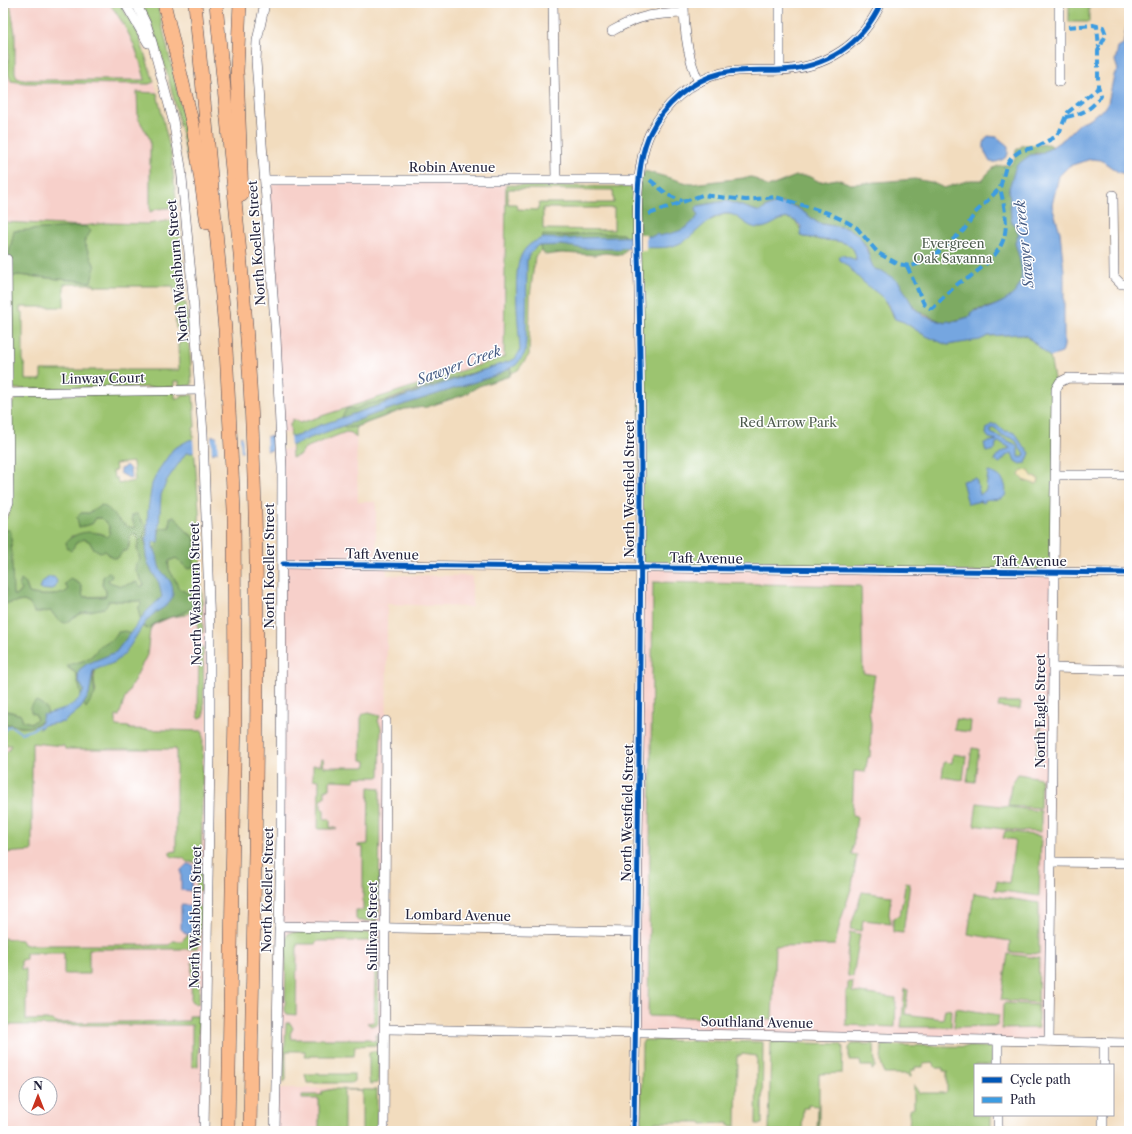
<svg xmlns="http://www.w3.org/2000/svg" width="1132" height="1134" font-family="'Libre Caslon Text',serif">
  <rect width="100%" height="100%" fill="#fff"/>
  <filter id="ink" filterUnits="userSpaceOnUse"><feTurbulence type="fractalNoise" baseFrequency=".025" numOctaves="2"/><feDisplacementMap in="SourceGraphic" scale="8" xChannelSelector="R" yChannelSelector="G"/><feConvolveMatrix kernelMatrix="1 2 1 2 8 2 1 2 1" color-interpolation-filters="sRGB"/></filter>
  <filter id="wash" filterUnits="userSpaceOnUse"><feTurbulence type="fractalNoise" baseFrequency=".012" numOctaves="4" result="noise"/><feDisplacementMap in="SourceGraphic" scale="16" xChannelSelector="R" yChannelSelector="G"/><feGaussianBlur stdDeviation="0.9" result="paint"/><feColorMatrix in="noise" values="0 0 0 0 0 0 0 0 0 0 0 0 0 0 0 0 0 1.4 0 .05"/><feComposite in="paint" operator="in"/></filter>
  <g filter="url(#wash)">
    <rect width="100%" height="100%" fill="#f2dcbe"/>
    <!-- built -->
    <g fill="#f7d0ca" fill-rule="evenodd">
      <path d="M3,3H119L143,46L158,94L171,154L180,231H3Z"/>
      <path d="M265,180H505L504,357L355,405L358,502H376V565H386L387,575L472,576V607L387,604L385,1043H277L283,564Z"/>
      <path d="M640,568L1054,573L1049,1041L635,1032Z"/>
      <path d="M209,602L204,1131H3V750L11,745L99,740L3,694V603ZM26,1084H50V1108H26Z"/>
      <path d="M276,1088H336L335,1131H275Z"/>
    </g>
    <!-- green -->
    <g fill="#9cc46f" stroke="#5f7355" fill-rule="evenodd">
      <path d="M3,3H10L15,33V72L17,78L23,80H145C138,50 128,28 109,3H119L137,31L154,82L149,84L25,83L11,81L8,74V38Z"/>
      <path d="M141,3H157L194,164H188C181,130 174,96 164,63C158,42 152,21 141,3Z"/>
      <rect x="1069" y="3" width="20" height="19"/>
      <path d="M137,92L157,93L171,154L177,207L157,209L150,212V139L138,118Z"/>
      <path d="M506,185L631,187L633,192L634,224L631,225V243L623,234L560,235L540,246L541,251L535,256L530,296L529,355L518,370L511,373V369C475,369 442,381 409,392C394,397 383,403 367,404L347,428L356,427V438L352,433L346,432L305,448L300,455L292,458L290,424L293,419L300,423L504,357ZM508,189L613,190L614,203H539L538,210L517,209L516,204H508ZM543,208H614V230L543,229Z"/>
      <path d="M724,214H732L760,228C780,219 796,209 803,237C809,237 816,239 822,240C836,241 856,240 856,260H853L850,267L860,279L882,296L895,319L904,322L924,335L949,345L988,336L1020,334L1027,336L1050,357L1056,389L1054,573L640,568L639,243L700,225Z"/>
      <path d="M179,219L185,291L175,293L173,286H94V284H64V307H20V312L23,313V364H25V380H41V370H179L178,344L185,341L189,342L192,385L179,387V381H174V387L15,389L12,387L3,391V281L17,275L90,282L95,267L84,242L43,230L15,231L7,259L3,257V222L84,226L106,223L148,224Z"/>
      <path d="M182,302L186,303L188,329L179,331L176,328L175,305Z"/>
      <path d="M175,392V398H181L182,396L193,395L195,427L193,428V434L199,509L203,633H198L197,606L186,615L171,617L153,625L150,630L147,655L125,698L119,716H116V726L129,727V729L203,731L201,890L196,892V862H187L183,858L173,857L170,855V852L176,851V749H65L64,746L32,743V851L3,853V754L8,751L11,745H3C3,711 12,731 30,727C35,726 38,724 42,721L36,715L37,720L32,723L23,721L21,715L8,711L3,713V604L24,601L30,604L35,613L51,611L58,620C74,617 88,610 104,608L108,601H140L142,604L138,608L142,626L148,629C158,619 172,615 185,613L193,596L178,588C177,577 166,572 169,561L176,558L188,569L193,567L195,538L170,518V527L157,547L148,549L137,514L132,515V519L135,527L133,528L125,527L102,505L89,513H81L79,527L92,524L96,518H102L109,526L110,533L107,537L100,533L71,536V551L76,543L83,539L89,541L93,548L105,551L109,555L123,551L129,547V539L133,533L137,535L139,540L137,548L140,560L135,569L144,585L141,587L133,584L121,587L109,582L108,579L103,577L102,585L106,591V596L83,597L81,585L72,579L66,593C56,596 39,596 29,593L26,584L18,595H13L5,530H3V520L9,514L11,405L19,396ZM133,462L135,481L118,484L117,478H114L113,471L116,470L115,464ZM114,639C101,658 90,669 96,692L81,697C82,688 76,683 77,674L68,668L69,665C83,661 92,660 99,646Z"/>
      <path d="M3,397L7,490L3,510Z"/>
      <path d="M653,582L861,586L863,673L875,675L869,711L871,723L870,757H868L865,772L854,771L852,816L857,817L852,854L857,855L852,886L840,923L835,945L775,946L772,1020L648,1016Z"/>
      <path d="M199,646L203,647L204,716L200,718L198,717Z"/>
      <path d="M999,702H1021L1020,709L998,707Z"/>
      <path d="M369,713L380,716L378,721L381,728L380,776L378,777H355V781L330,780V789H325V797L321,800V808L324,810V819H330V827L337,829H318L319,780L313,779V765H321V759H323L324,767H366V761L361,760V718L363,714Z"/>
      <path d="M956,719L971,721L970,732L954,730Z"/>
      <path d="M1041,723L1042,759L1040,761L1036,755Z"/>
      <path d="M972,748L979,749L975,782L967,781Z"/>
      <path d="M953,754L966,756L963,780L942,777L944,762L952,763Z"/>
      <path d="M1018,774L1041,778L1040,808L1008,806L1011,785Z"/>
      <path d="M369,787L380,788L379,915L376,921H358L356,919V910H363V847H358V845L368,844Z"/>
      <path d="M977,803L1041,811V832L1018,831L974,825Z"/>
      <path d="M1005,831L1041,836L1039,896L995,890L997,881L1009,883L1015,840L1003,838Z"/>
      <path d="M906,882L910,883L903,933L893,932V918L900,915Z"/>
      <path d="M862,892L891,896L889,914L891,923L863,920L861,931L850,929Z"/>
      <path d="M974,893L1039,903V954L1009,952L1010,941L968,934Z"/>
      <path d="M194,904L199,905L201,910L200,945L197,948L190,949H89V974H64V953H26V959L21,960V969H26V1020H53L56,1023L189,1021V1016H199L198,1066L192,1067V1025H3V938L21,940L23,944L28,945H169L173,941H182L186,936L193,935Z"/>
      <path d="M292,932L376,933L378,934L379,944L372,945L371,941H318L315,944H297L296,1015L287,1014L285,1011L286,938L288,934Z"/>
      <path d="M850,932L860,934L853,977L848,976L847,955Z"/>
      <path d="M373,953L378,954V1024L371,1026L367,1023L374,1022L375,970C370,964 369,959 373,953Z"/>
      <path d="M1008,954L1039,958L1038,1003L1001,1000Z"/>
      <path d="M197,958L200,960L199,1003L196,1004L191,1001L192,962Z"/>
      <path d="M848,982H853L852,992L896,998L895,1027L846,1025V991L848,990Z"/>
      <path d="M905,989L908,990L905,1014L943,1019L945,1009L952,1010L951,1027H901Z"/>
      <path d="M1005,1003L1038,1005V1028L1002,1029L1003,1005Z"/>
      <path d="M956,1008L999,1015L997,1026L954,1027Z"/>
      <path d="M286,1023H290L293,1028L290,1034L292,1039H369L374,1041L376,1040V1034L378,1035V1045L355,1046L354,1056H305V1051H286V1080L283,1083Z"/>
      <path d="M644,1040L763,1042L762,1124H756L757,1056L742,1054L741,1056H737L736,1126H729V1123L702,1124L701,1122H655L653,1131H641L642,1044Z"/>
      <path d="M771,1042L841,1044L843,1048L842,1073L819,1074V1131H817L818,1106L808,1105V1108H803L802,1131H769Z"/>
      <path d="M852,1044H874L875,1068L872,1070V1066H861L860,1061H849V1048Z"/>
      <path d="M882,1045L990,1047L992,1049V1065H975V1115H991V1131H957L955,1126H947L944,1131H909L910,1110L914,1107V1084L919,1093H945L947,1091V1071H943V1068H936L933,1063L923,1064V1067H915V1070H911V1077H909V1074H884L881,1063Z"/>
      <path d="M374,1051L378,1052V1083L371,1084L369,1081V1053Z"/>
      <path d="M305,1074H354V1081L351,1083H307Z"/>
      <path d="M333,1089L377,1090V1131H362V1090H344V1131H319V1099H302V1095H321L323,1091Z"/>
    </g>
    <!-- forest -->
    <g fill="#7daa62" stroke="#50664e">
      <path d="M1049,144L1052,146C1047,151 1042,154 1035,153L1009,188L1011,219L1019,234L1015,243C1017,250 1021,259 1022,267C1024,298 1000,306 974,310L973,316L945,323L919,312L906,297L899,282L874,269L870,262L867,247L855,233L846,228L818,223L797,207L782,203L769,205L760,212L726,201L699,206L696,208L698,216L702,218L690,234L639,243V180L645,171L691,184L752,177L768,187L796,176H808L820,182L837,179L851,184L915,179L931,182L944,188L970,180H982C991,169 995,164 1010,165L1015,158L1016,150L1023,145Z"/>
      <path d="M84,226L91,231L84,242L95,267L91,282L17,275L3,281L14,231Z"/>
      <path d="M587,233L623,234L626,238L628,246L622,255L605,253L595,255L562,253L546,255L541,251L540,246L543,235L568,236Z"/>
      <path d="M503,365L511,369L510,376L479,386L464,395L427,407L405,409L356,427L347,428L341,425L342,417L347,408L355,409L367,404L391,400L446,380Z"/>
      <path d="M102,505C115,511 118,525 133,528L135,527L132,519V515L137,514L147,528L143,537L148,549L157,547V536L161,528L170,527V517H175L189,534L195,538L193,567L188,569L176,558L169,561C166,572 177,577 178,588L193,596L192,607C180,618 160,616 148,629L142,626L138,608L141,604L140,601H108V604L104,608L81,613L65,623L58,620L51,611L35,613L30,604L24,601L3,604V595L6,591L3,581V530H9L11,532L13,595H18L22,590L19,586L21,580L26,584L29,593C38,596 62,597 68,590L65,584L70,578L81,585L83,597H103L106,596V591L102,585L103,577L108,572L112,574L111,578L108,580L109,582L121,586L137,582L141,587L144,585L135,569L136,563L140,560L137,548L139,540L137,535L133,533C128,539 130,545 127,551H123L118,558H113L105,551L100,552L93,548L89,541L83,539L76,543L71,551L67,548L66,542C76,531 94,529 107,537L110,533L109,526L101,518H96L92,524L79,527L77,517L81,513H89Z"/>
      <path d="M125,631L128,632L130,635L117,653L95,668L93,677L95,694L86,708C83,705 77,679 77,674L68,667V665C83,661 92,660 99,646L113,639L118,632Z"/>
      <path d="M36,701C44,704 47,708 48,716C33,728 28,730 10,724L6,725L3,730V713L8,711L21,715L23,721L32,723L37,719L36,715L31,712L30,707Z"/>
    </g>
    <!-- sand -->
    <path fill="#eeda9e" stroke="#887e6c" d="M1022,470L1029,471L1032,476L1039,479L1038,483L1035,484L1023,480L1019,475Z"/>
    <!-- water -->
    <g fill="#75a6e0" stroke="#4c648e" fill-rule="evenodd">
      <path d="M1129,12V175L1118,172L1101,160L1091,159L1069,166L1059,176L1052,205L1060,232L1064,271V346L1062,353L1050,357L1027,336L1020,334L988,336L980,340L947,345L924,335L904,322L895,319C885,293 878,296 860,279C852,271 849,266 839,260L838,257L842,255L856,260C856,240 836,241 822,240C815,239 810,237 803,237L800,235L801,226C783,208 777,227 760,228C745,229 738,211 724,214C702,219 696,239 673,246C659,250 628,245 619,249L580,248L562,245L537,246L531,252L527,260L526,342L525,353L521,359L516,365L494,376L377,413L302,441C277,455 243,451 216,452L213,454L212,452L186,453L167,480L161,495L158,543L153,541V548C158,554 157,559 159,566C161,575 173,578 173,592C173,607 157,609 149,618C137,631 130,652 115,662C110,665 100,667 93,671L89,695L81,708L64,722L44,725L39,729L43,715C57,712 79,706 84,690L78,680L79,670L87,664L116,652L147,611L162,597L159,583L149,566L146,556L148,510L152,484L158,471L173,449L189,440L212,437L213,435L215,437L297,436L318,426L510,361L515,359L520,351C519,328 512,275 521,256C526,245 534,241 544,238L570,239L579,238L653,236L657,234L659,236C677,232 685,232 698,216L696,208L698,206L726,201L760,212C776,199 789,201 806,214C810,216 814,221 818,223C830,227 844,225 854,232C867,241 867,256 874,269L882,271L899,282L914,308L924,316L945,323L947,321L952,322L972,316L970,313C977,309 984,310 991,307C1028,293 1025,275 1015,243L1019,234L1011,219L1009,188L1016,166L1030,155L1040,154L1049,149L1065,138L1080,123L1091,118L1098,112L1100,113L1108,103L1114,75L1118,70L1115,61L1118,48L1123,45Z"/>
      <path d="M988,136L997,137L1008,146V154C1005,160 997,163 990,162C985,153 980,145 988,136Z"/>
      <path d="M992,424L998,425L1004,431C1019,432 1016,435 1023,446C1025,449 1028,449 1030,453L1026,463L1020,464L1015,461L1012,453L1006,456L1000,463L994,460L1000,453L1010,448L1000,442L996,443L995,450L986,452L984,443L997,440L989,438L986,434L987,428ZM995,428L1001,435L1015,439L1020,449L1025,453L1024,457H1018V448L1015,444L991,433V429Z"/>
      <path d="M126,465L130,469L131,479L120,473V469L123,468Z"/>
      <path d="M988,472C1001,474 1008,483 1005,496C999,502 992,498 985,500V502L981,503V501L968,504L962,481L976,478L980,495L986,490Z"/>
      <path d="M49,577H54L57,581L55,588L49,590L39,589L41,583Z"/>
      <path d="M187,864L193,865L191,891L181,890V870Z"/>
      <path d="M181,905L192,906L191,934H186L181,929Z"/>
    </g>
    <!-- pier -->
    <g fill="#f2dcbe">
      <rect x="631" y="234" width="15" height="17"/>
      <path d="M272,433H290L291,448L273,452Z"/>
      <path d="M240,434L241,453L218,454L217,435Z"/>
      <path d="M242,434H266L267,452L243,453Z"/>
      <path d="M211,435L212,456L194,454L193,438Z"/>
    </g>
    <g fill="none" stroke-linecap="round" stroke-linejoin="round">
      <!-- stream -->
      <path stroke="#75a6e0" stroke-width="2" d="M3,734L6,728L11,726L21,733L31,730L42,724"/>
    </g>
  </g>
  <g filter="url(#ink)">
    <g fill="none" stroke-linecap="round" stroke-linejoin="round">
      <defs>
        <g id="minor">
          <path d="M125,3L148,43"/>
          <path d="M136,3L147,26L152,42L173,120L181,167L193,296L203,434L210,629V758L204,1131"/>
          <path d="M265,3L257,41L256,61L276,337L282,468L281,833L275,1131"/>
          <path d="M553,3L556,180"/>
          <path d="M684,3C684,31 687,57 699,82"/>
          <path d="M612,31C640,15 652,14 684,13"/>
          <path d="M780,70V3"/>
          <path d="M1059,82V3"/>
          <path d="M265,180H639"/>
          <path d="M1113,195L1114,277L1121,284H1129"/>
          <path d="M7,393L200,390"/>
          <path d="M1056,475H1129"/>
          <path d="M3,517L9,502L7,259"/>
          <path d="M283,564L1129,573"/>
          <path d="M1054,668L1129,670"/>
          <path d="M1052,862L1129,863"/>
          <path d="M279,926L637,932"/>
          <path d="M385,1029L645,1033L1129,1043"/>
          <path d="M1049,1041L1056,389L1060,382L1068,378L1129,379"/>
          <path d="M1104,1042V1065"/>
          <path d="M998,1065V1040"/>
          <path d="M998,1115V1131"/>
          <path d="M384,1131L386,721"/>
          <path d="M634,1131C637,910 641,688 641,467C641,409 640,351 639,293C639,249 631,172 650,133C663,106 691,80 722,73C741,69 761,71 780,70C826,68 862,45 881,3"/>
          <path d="M1103,1131V1115"/>
        </g>
        <g id="highway">
          <path d="M164,3L193,126L207,223"/>
          <path d="M195,3L225,329L234,510L235,711L228,1131"/>
          <path d="M216,3C229,152 248,300 253,450C262,677 253,904 250,1131"/>
          <path d="M240,3L237,71L242,195"/>
        </g>
      </defs>
      <!-- minor casing -->
      <use href="#minor" stroke="#413e4f" stroke-width="10"/>
      <!-- highway casing -->
      <use href="#highway" stroke="#413e4f" stroke-width="14"/>
      <!-- minor -->
      <use href="#minor" stroke="#fff" stroke-width="9"/>
      <!-- highway -->
      <use href="#highway" stroke="#fbbb8d" stroke-width="13"/>
      <!-- quiet -->
      <g stroke="#3c9ce2" stroke-width="4" stroke-dasharray="8 4" stroke-linecap="butt">
        <path d="M1068,27L1093,25L1097,26L1099,47"/>
        <path d="M1066,117C1081,114 1092,110 1101,95L1098,86"/>
        <path d="M650,180L668,195L682,201"/>
        <path d="M649,214L702,195L746,200L776,197L828,213L847,222L857,228L878,253L898,264L911,266L928,261L964,230L975,213L1000,188L1006,166L1013,156L1020,151L1036,147L1055,137L1060,131L1067,113L1097,89L1098,86V51L1106,35L1103,27L1097,26"/>
        <path d="M907,266L924,304L930,308H933C942,300 951,289 960,282C964,280 968,279 971,276C1009,248 1011,232 1000,188"/>
      </g>
      <defs>
        <g id="cycleway">
          <path d="M283,564L1129,573"/>
          <path d="M634,1131C637,910 641,688 641,467C641,409 640,351 639,293C639,249 631,172 650,133C663,106 691,80 722,73C741,69 761,71 780,70C826,68 862,45 881,3"/>
        </g>
      </defs>
      <!-- cycleway casing -->
      <use href="#cycleway" stroke="#fff" stroke-width="8"/>
      <!-- cycleway -->
      <use href="#cycleway" stroke="#0057b8" stroke-width="5"/>
    </g>
  </g>
  <g text-anchor="middle" dominant-baseline="central" stroke-width="3" stroke-linejoin="round" paint-order="stroke">
    <!-- street labels -->
    <g font-size="13" fill="#22223b" stroke="#fff">
      <text x="452" y="167">Robin Avenue</text>
      <text transform="translate(256 243) rotate(-94)">North Koeller Street</text>
      <text transform="translate(177 271) rotate(-95)">North Washburn Street</text>
      <text transform="translate(103 378) rotate(-1)">Linway Court</text>
      <text transform="translate(629 489) rotate(-90)">North Westfield Street</text>
      <text transform="translate(382 554) rotate(1)">Taft Avenue</text>
      <text transform="translate(706 558) rotate(1)">Taft Avenue</text>
      <text x="1030" y="561">Taft Avenue</text>
      <text transform="translate(269 566) rotate(-90)">North Koeller Street</text>
      <text transform="translate(195 594) rotate(-91)">North Washburn Street</text>
      <text transform="translate(1040 711) rotate(-90)">North Eagle Street</text>
      <text transform="translate(627 813) rotate(-89)">North Westfield Street</text>
      <text transform="translate(267 890) rotate(-89)">North Koeller Street</text>
      <text transform="translate(458 915) rotate(1)">Lombard Avenue</text>
      <text transform="translate(195 917) rotate(-89)">North Washburn Street</text>
      <text transform="translate(372 926) rotate(-90)">Sullivan Street</text>
      <text transform="translate(757 1022) rotate(1)">Southland Avenue</text>
    </g>
    <!-- park labels -->
    <g font-size="13" fill="#4d5b4d" stroke="#fff">
      <text x="953" y="243">Evergreen<tspan x="953" dy="15">Oak Savanna</tspan></text>
      <text x="788" y="422">Red Arrow Park</text>
    </g>
    <!-- water labels -->
    <g font-size="14" font-style="italic" fill="#475d85" stroke="#fff">
      <text transform="translate(1024 244) rotate(-96)">Sawyer Creek</text>
      <text transform="translate(459 365) rotate(-20)">Sawyer Creek</text>
    </g>
  </g>
  <!-- margin -->
  <rect width="1132" height="1134" fill="none" stroke="#fff" stroke-width="16"/>
  <!-- legend -->
  <rect x="974" y="1064" width="140" height="52" fill="#ffffff" stroke="#a7a7b1"/>
  <rect x="982" y="1077" width="20" height="6" fill="#0057b8" stroke="#a7a7b1"/>
  <text x="1010" y="1084" font-size="12" fill="#22223b">Cycle path</text>
  <rect x="982" y="1097" width="20" height="6" fill="#3c9ce2" stroke="#a7a7b1"/>
  <text x="1010" y="1104" font-size="12" fill="#22223b">Path</text>
  <!-- north arrow -->
  <g transform="translate(38 1096)"><circle r="19" fill="#ffffff" stroke="#a7a7b1"/>
  <path d="M0-3L7 15L0 10L-7 15Z" fill="#c8321e"/>
  <text y="-6" font-size="11" font-weight="bold" text-anchor="middle" fill="#22223b">N</text>
  </g>
</svg>
